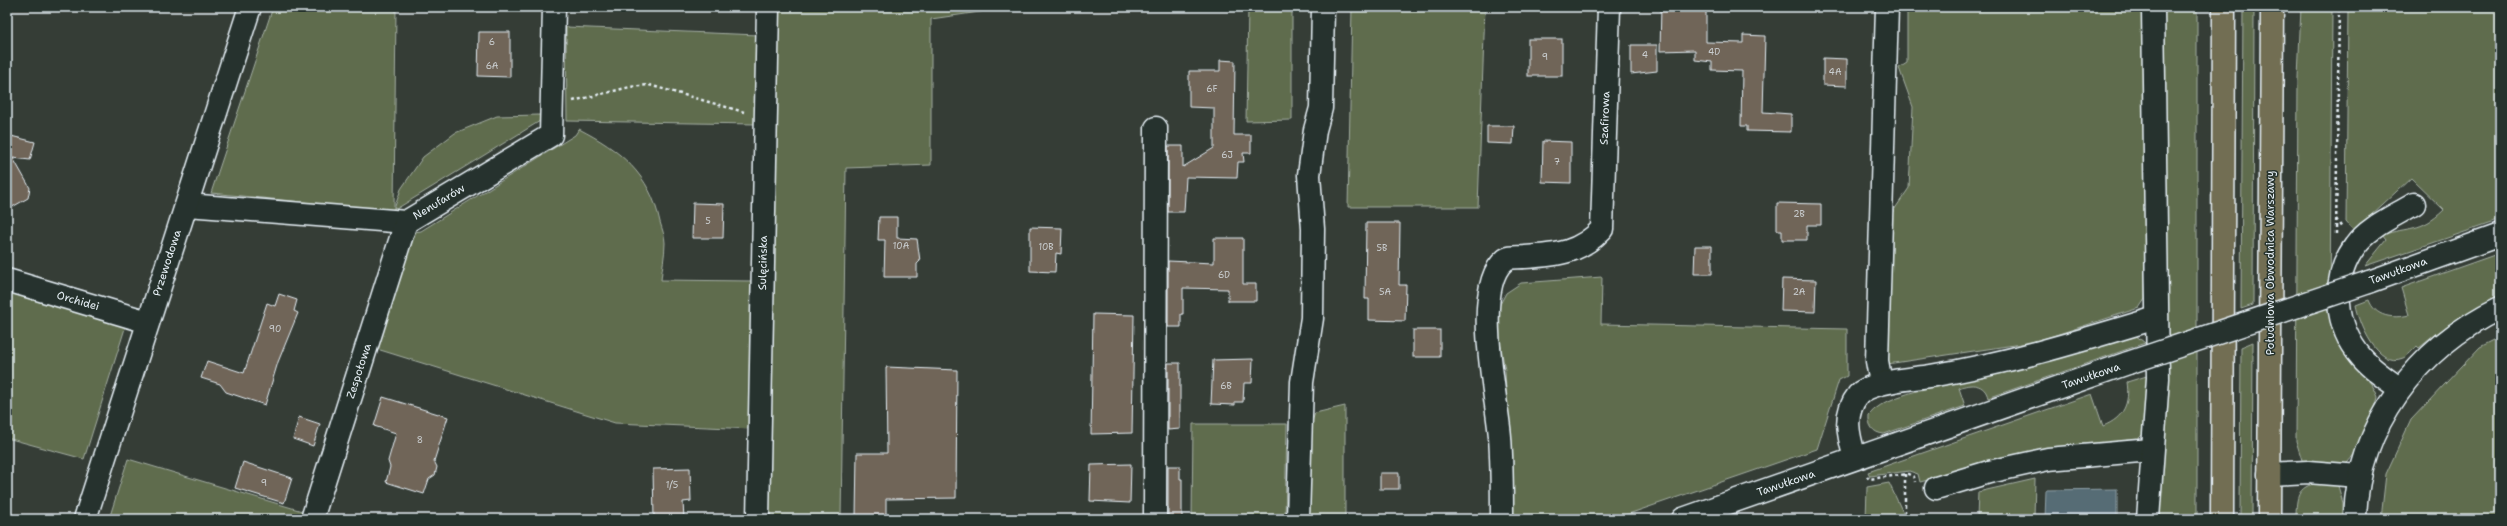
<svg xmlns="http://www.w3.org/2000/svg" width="2507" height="526" font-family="'Shantell Sans',sans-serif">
  <rect width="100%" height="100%" fill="#353d36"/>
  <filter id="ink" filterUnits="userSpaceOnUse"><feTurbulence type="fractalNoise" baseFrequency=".025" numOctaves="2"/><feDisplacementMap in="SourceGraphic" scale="8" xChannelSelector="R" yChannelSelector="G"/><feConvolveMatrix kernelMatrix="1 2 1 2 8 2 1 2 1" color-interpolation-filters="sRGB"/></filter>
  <g filter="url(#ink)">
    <!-- green -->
    <g fill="#5f6c4e" stroke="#a4aea3">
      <path d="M273,7H396L394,209L401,189L423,157L455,133L497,116L540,115V121L393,211L211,193Z"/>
      <path d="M776,7H1014L931,19V165L846,168L841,519H765Z"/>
      <path d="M1248,7H1292V120L1246,121Z"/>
      <path d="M1352,7H1485L1478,207H1348Z"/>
      <path d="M1907,7H2143L2145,299L2139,308L2034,342L1887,364L1890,216L1909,188L1913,107L1899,68L1907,63Z"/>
      <path d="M2162,7H2197V519H2157Z"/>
      <path d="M2243,7H2254L2253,305L2241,309Z"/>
      <path d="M2301,7H2332L2330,314C2334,331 2338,347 2349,360C2360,373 2372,380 2378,397C2375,411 2356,460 2343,466C2334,469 2318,466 2308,467L2302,460L2296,441L2298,78Z"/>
      <path d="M2348,7H2500V220L2365,266L2386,240L2382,235C2409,226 2420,233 2444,210L2411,178L2354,231L2346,222Z"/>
      <path d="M566,27L758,35L756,124L567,121Z"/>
      <path d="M579,129C620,150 650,174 660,222C662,229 665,236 665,243C665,255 662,268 661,280L752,281L753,429L615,423L377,349L414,232L421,231L575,135Z"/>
      <path d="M2500,253V296C2470,309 2444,327 2419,348L2417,346C2413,350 2408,356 2403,358C2377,369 2359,322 2356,305L2369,300C2375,317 2393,319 2409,315L2401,288Z"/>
      <path d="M1602,277L1601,324L1847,329V376L1839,380L1817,449L1614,519H1509V455L1505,370L1495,314L1506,293L1521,283Z"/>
      <path d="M7,291L126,325L84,459L7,438Z"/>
      <path d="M2134,334L2145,343L1988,398C1985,383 1970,383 1959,388L1965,406L1884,434C1873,433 1868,426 1869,415C1890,387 1990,378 2027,368C2063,358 2097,342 2134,334Z"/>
      <path d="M2500,337V519H2381L2386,474L2411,420L2480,347Z"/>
      <path d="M2253,342L2252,519H2240L2241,347Z"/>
      <path d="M2150,375L2143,434L2136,441L2081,444L2053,449L1920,482L1918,474L1909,471L1870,476L1868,472L2092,394L2103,426C2124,418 2130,403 2127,382Z"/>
      <path d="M1345,406V519H1308L1309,430L1315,413Z"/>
      <path d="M1193,424H1287L1285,519H1192Z"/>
      <path d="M128,459L302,511L299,519H109Z"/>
      <path d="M2035,479L2034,519H1977L1978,492Z"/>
      <path d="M2324,482L2338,486L2343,503V519H2296C2296,494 2298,485 2324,482Z"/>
      <path d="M1889,483L1906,519H1866L1867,487Z"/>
    </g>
    <!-- water -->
    <path fill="#566c74" stroke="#90a1a9" d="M2117,489V519H2045L2046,490Z"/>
    <!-- building -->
    <g fill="#6f6558" stroke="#e8f1f8">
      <path d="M1661,7H1706V42L1743,43V35L1765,36L1763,112L1791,114V132L1747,131V126H1741L1742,71L1712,70V62L1695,60V50L1660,51Z"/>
      <path d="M479,32H510V77L478,76Z"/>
      <rect x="1528" y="39" width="34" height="37"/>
      <path d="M1631,45H1657V71L1631,74Z"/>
      <path d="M1823,58L1847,59V86L1823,85Z"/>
      <path d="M1220,60L1235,61L1234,135H1251V153H1243L1244,162H1238L1237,178L1186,177L1184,212H1168V146H1183V167L1214,148V108L1189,107V71H1220Z"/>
      <path d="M1487,126H1514L1513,144L1487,143Z"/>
      <path d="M7,135L35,142L30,160L13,158L30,188L28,198L7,210Z"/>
      <path d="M1543,141L1571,142V183L1542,182Z"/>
      <path d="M693,203L724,204L723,238H692Z"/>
      <path d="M1777,203L1821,204V225H1807V240H1782V230H1777Z"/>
      <path d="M879,217H897V238L917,239L920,261L917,264V277H884L885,240H878Z"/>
      <path d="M1366,223H1400L1399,285H1406L1405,321L1369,320V299H1365Z"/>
      <path d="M1030,227L1062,228L1061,254L1056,253L1055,272L1030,271Z"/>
      <path d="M1214,238H1243V284H1256V301H1228V289L1183,288V314H1181V327H1168V261L1214,263Z"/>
      <path d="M1695,246H1712V274H1694Z"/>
      <path d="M1782,279L1816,280L1815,312L1781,311Z"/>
      <path d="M279,294L297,300L294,311L298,313L278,362L265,405L226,392L220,384L201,378L207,361L244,373L267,303L275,306Z"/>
      <path d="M1093,314L1134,315L1132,433L1091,434Z"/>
      <rect x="1413" y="330" width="27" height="27"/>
      <path d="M1253,359L1252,383H1244L1243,402H1235V405L1211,404L1213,360Z"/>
      <path d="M1168,363H1180V429L1168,430Z"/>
      <path d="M886,367L957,370L956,498L886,499V519H856L857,453H887Z"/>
      <path d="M383,397L448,417L434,461L437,467L435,475L429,479L424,494L386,482L390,467L388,461L396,433L374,426Z"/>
      <path d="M299,417L320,424L313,446L293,439Z"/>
      <path d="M243,462L292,478L284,503L235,488Z"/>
      <path d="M1131,464L1130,503L1090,501L1091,465Z"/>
      <path d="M1168,466H1180V479H1182V519H1168Z"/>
      <path d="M690,468L691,501L683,502L684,519H654L653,469Z"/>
      <rect x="1380" y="473" width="19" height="16"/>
    </g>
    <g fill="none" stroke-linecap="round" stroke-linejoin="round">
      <defs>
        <g id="minor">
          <path d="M187,205L406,222L551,135L554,7"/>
          <path d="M7,280L148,322"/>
          <path d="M2369,282L2500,235"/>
          <path d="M1881,383L1877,361L1887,7"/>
          <path d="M2400,389C2388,380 2372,370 2362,358C2335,327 2330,280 2355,246C2368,227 2395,216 2414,204"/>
          <path d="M1855,458C1849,437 1842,415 1858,395C1871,381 1911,379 1930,376C2009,363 2080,341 2156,318"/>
          <path d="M2269,474L2308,472L2359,476"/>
          <path d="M1936,488L1989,472L2048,459L2151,450"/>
          <path d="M85,519L250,7"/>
          <path d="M312,519L406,222"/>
          <path d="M758,519L768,7"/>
          <path d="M1155,519L1156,128"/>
          <path d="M1298,519L1302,382L1312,318L1313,229L1309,175L1315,130L1321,108L1323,7"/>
          <path d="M1502,519C1502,492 1502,464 1500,437C1497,397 1471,287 1505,260C1509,256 1519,258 1525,257C1557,255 1580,253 1602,229L1609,7"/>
          <path d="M1683,519L2128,363"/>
          <path d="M2148,519L2158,378L2153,7"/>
          <path d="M2355,519C2357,427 2418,347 2500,308"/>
        </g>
        <g id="highway">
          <path d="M2222,519L2224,7"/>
          <path d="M2269,519L2272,7"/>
        </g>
      </defs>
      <!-- minor casing -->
      <use href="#minor" stroke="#e8f1f8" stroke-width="25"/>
      <!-- highway casing -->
      <use href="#highway" stroke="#e8f1f8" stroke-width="25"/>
      <!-- path -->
      <g stroke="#e8f1f8" stroke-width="2.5" stroke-dasharray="3 3" stroke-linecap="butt">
        <path d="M573,101L630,87L649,85L744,112"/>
        <path d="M2336,219L2342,228"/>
        <path d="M2336,234L2339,7"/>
        <path d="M1867,476L1869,479L1908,474L1914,477L1915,482"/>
        <path d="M1905,519V474"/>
      </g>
      <!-- minor -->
      <use href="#minor" stroke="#26332d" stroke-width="22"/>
      <!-- highway -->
      <use href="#highway" stroke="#726e52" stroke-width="22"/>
      <defs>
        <path id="minor-bridge" d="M2128,363L2369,282"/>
      </defs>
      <!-- minor-bridge casing -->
      <use href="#minor-bridge" stroke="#e8f1f8" stroke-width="25" stroke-linecap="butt"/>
      <!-- minor-bridge -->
      <use href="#minor-bridge" stroke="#26332d" stroke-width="22"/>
    </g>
  </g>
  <g text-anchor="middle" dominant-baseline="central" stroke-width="3" stroke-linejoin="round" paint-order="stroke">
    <!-- number labels -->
    <g font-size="9" fill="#caced0">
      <text x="492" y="42">6</text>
      <text x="1714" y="52">4D</text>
      <text x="1645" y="55">4</text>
      <text x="1545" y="57">9</text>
      <text x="492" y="66">6A</text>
      <text x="1835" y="72">4A</text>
      <text x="1212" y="89">6F</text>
      <text x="1227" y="155">6J</text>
      <text x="1557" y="162">7</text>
      <text x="1799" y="214">2B</text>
      <text x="708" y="221">5</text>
      <text x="901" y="246">10A</text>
      <text x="1046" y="247">10B</text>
      <text x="1382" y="248">5B</text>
      <text x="1224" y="275">6D</text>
      <text x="1385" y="292">5A</text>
      <text x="1799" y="292">2A</text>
      <text x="275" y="329">90</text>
      <text x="1226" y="386">6B</text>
      <text x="420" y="440">8</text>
      <text x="264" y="483">9</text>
      <text x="672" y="485">1/5</text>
    </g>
    <!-- street labels -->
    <g font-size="11" fill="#e8f1f8" stroke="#26332d">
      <text transform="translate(1605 118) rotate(-88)">Szafirowa</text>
      <text transform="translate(439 202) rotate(-31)">Nenufarów</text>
      <text transform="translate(167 263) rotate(-72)">Przewodowa</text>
      <text transform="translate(763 263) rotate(-89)">Sulęcińska</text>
      <text transform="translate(2270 263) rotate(-90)">Południowa Obwodnica Warszawy</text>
      <text transform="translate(2398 271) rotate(-20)">Tawułkowa</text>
      <text transform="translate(78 301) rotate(16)">Orchidei</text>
      <text transform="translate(359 371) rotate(-72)">Zespołowa</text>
      <text transform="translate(2091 376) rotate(-19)">Tawułkowa</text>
      <text transform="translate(1786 483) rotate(-19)">Tawułkowa</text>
    </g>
  </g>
  <!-- margin -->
  <rect width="2507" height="526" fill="none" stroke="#26332d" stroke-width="24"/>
  <rect x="12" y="12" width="2483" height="502" fill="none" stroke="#e8f1f8" stroke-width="1.5" filter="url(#ink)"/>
</svg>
